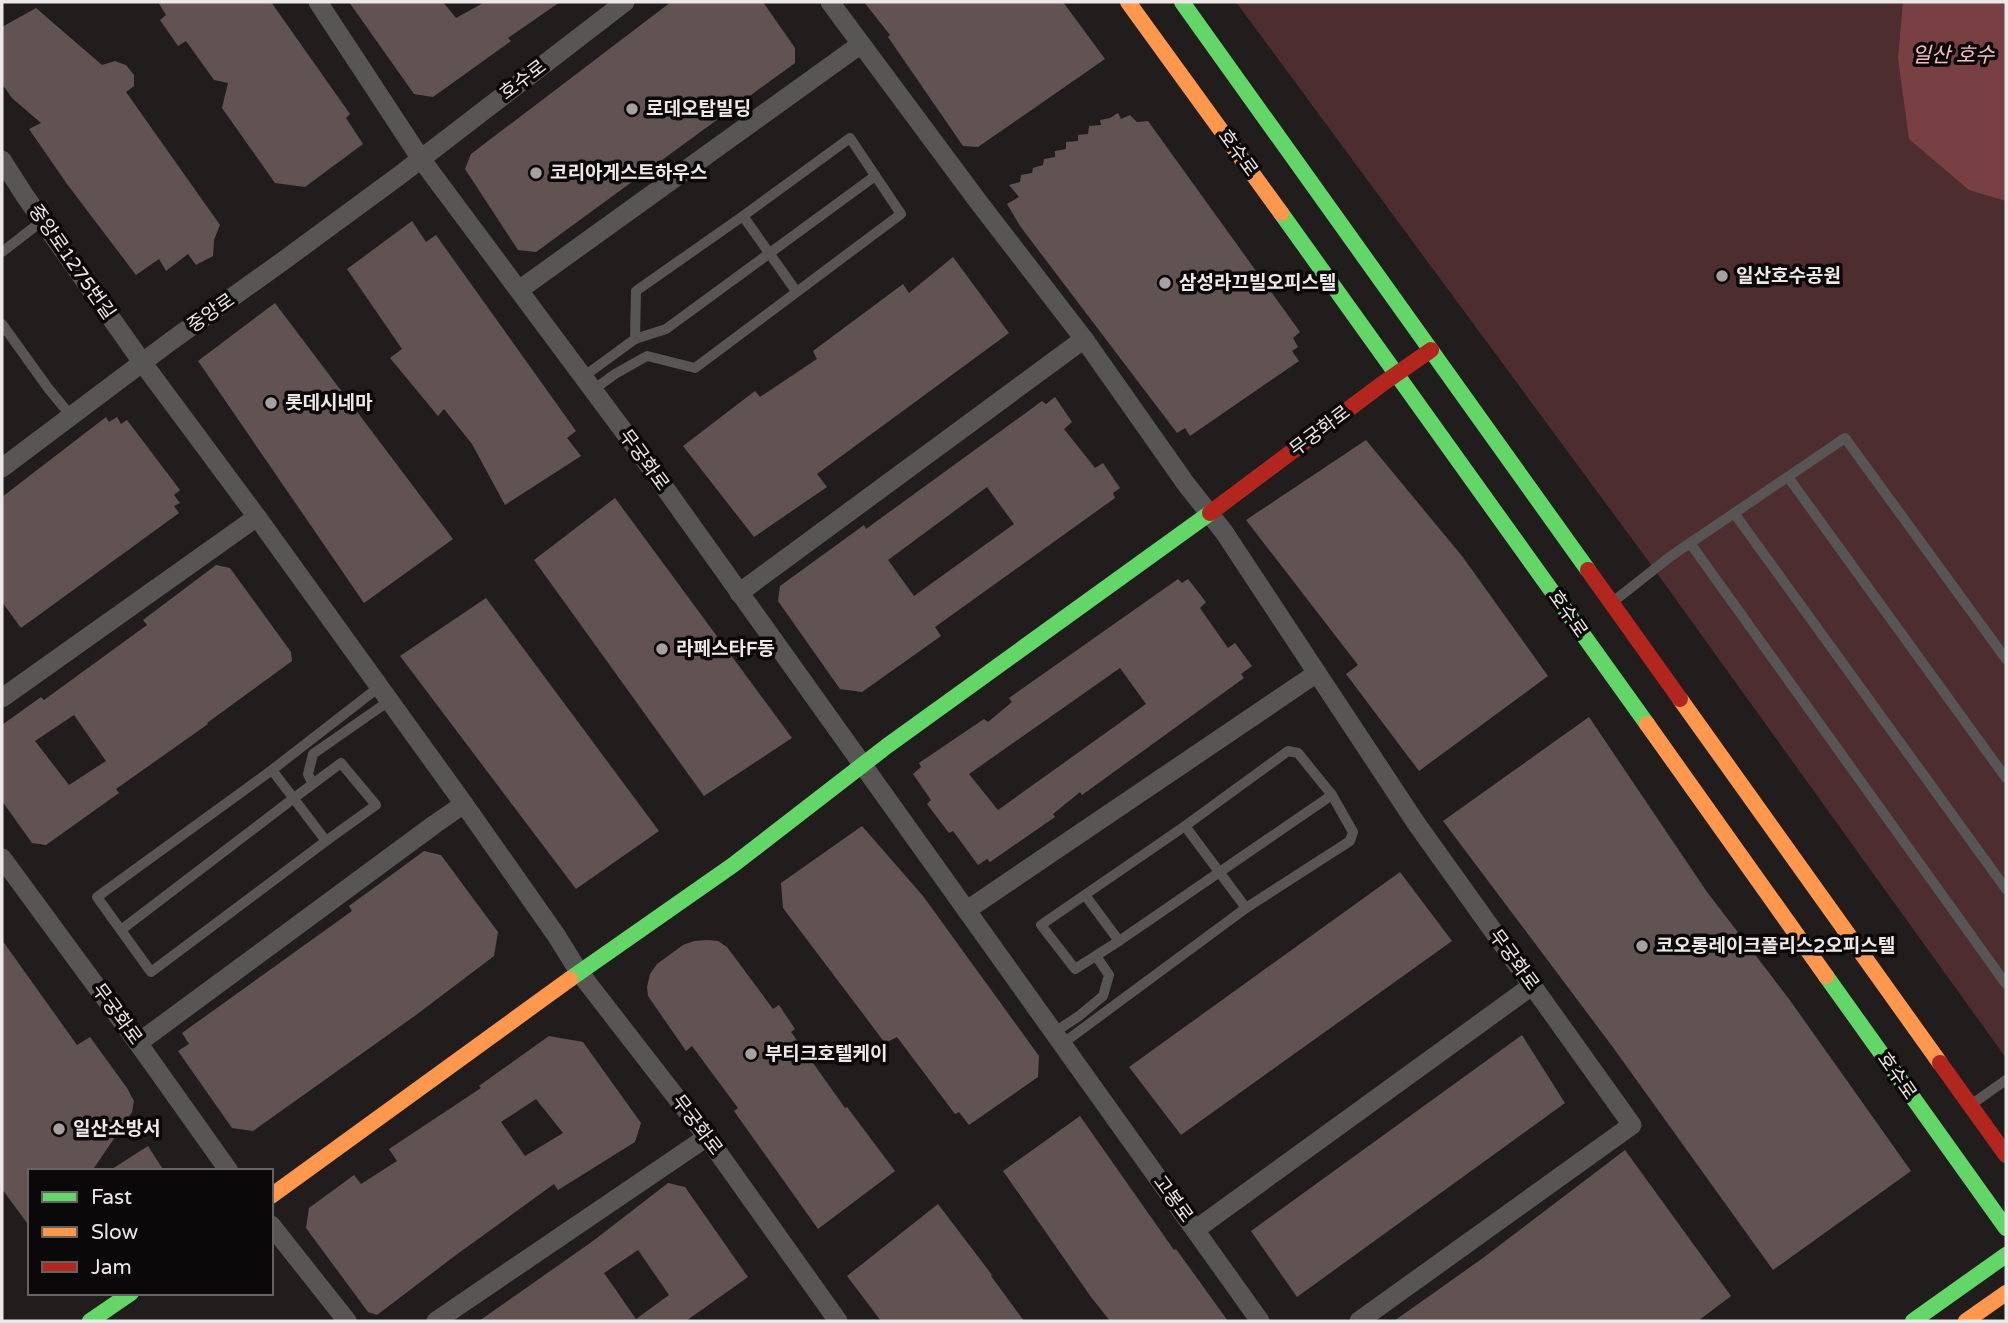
<svg xmlns="http://www.w3.org/2000/svg" width="2008" height="1323" font-family="'Varela Round','Noto Sans KR',sans-serif">
  <rect width="100%" height="100%" fill="#221d1d"/>
  <!-- green -->
  <path fill="#4e2d2e" d="M1236,2H2006V1058L1641,551Z"/>
  <!-- water -->
  <path fill="#784043" d="M1903,2H2006V201L1969,190L1909,139L1898,58Z"/>
  <!-- building -->
  <g fill="#625353" fill-rule="evenodd">
    <path d="M158,2H271L350,114L346,118L363,144L305,187L275,183L222,108L228,83L214,80L186,41L178,46L160,20L166,15Z"/>
    <path d="M349,2H443L456,18L485,2H560L508,38L511,41L433,97L414,94Z"/>
    <path d="M671,2H763L795,48V63L536,252L518,250L465,169L471,154Z"/>
    <path d="M864,2H1063L1105,59L978,147L963,146L888,37L890,35Z"/>
    <path d="M36,8L102,65L115,61L126,65L134,75V86L126,92L220,225L214,240L213,256L196,265L188,254L166,271L159,259L136,275L67,184L29,129L41,123L12,98L2,84V27Z"/>
    <path d="M1118,113L1121,119L1130,115L1137,122L1148,121L1300,332L1293,338L1298,347L1292,351L1299,361L1190,436L1185,428L1177,433L1020,226L1007,204L1019,197L1009,185L1020,182L1021,175L1032,173L1033,168L1043,165L1044,159L1055,157V151L1066,149V142L1078,141V135L1088,134L1089,126L1101,125L1100,120L1110,118Z"/>
    <path d="M412,221L426,242L436,235L576,431L567,438L581,456L505,505L472,444L444,409L438,416L390,358L402,349L347,269Z"/>
    <path d="M953,257L1009,333L817,474L827,487L754,537L683,446L755,391L760,397L817,359L813,351L903,284L909,293Z"/>
    <path d="M275,303L453,539L364,603L198,361Z"/>
    <path d="M1055,397L1072,422L1064,429L1095,468L1103,463L1120,488L1113,493L1115,498L935,627L941,636L862,692L840,689L778,601L780,586L864,525L866,529L1042,401L1046,404ZM987,487L1014,524L914,596L888,560Z"/>
    <path d="M106,417L109,422L117,417L121,424L127,420L180,490L174,495L180,503L174,506L179,513L21,628L2,602V497Z"/>
    <path d="M1366,440L1462,556L1548,676L1419,771L1346,674L1358,665L1246,520Z"/>
    <path d="M615,498L792,738L704,796L534,560Z"/>
    <path d="M216,565L230,568L291,652L292,661L207,723L208,724L116,789L119,793L46,845L32,843L2,801V725L41,697L44,700L147,625L143,620ZM74,715L106,761L69,785L35,741Z"/>
    <path d="M1178,579L1182,583L1188,579L1206,602L1200,608L1228,648L1235,643L1252,666L1241,674L1244,678L1082,795L1080,792L1053,814L1055,817L990,862L987,859L978,865L953,831L949,833L927,804L931,800L913,774L921,767L919,763L984,719L988,722L1012,702L1009,698ZM1120,668L1146,704L998,810L969,774Z"/>
    <path d="M486,598L659,831L576,889L400,656Z"/>
    <path d="M1589,717L1707,892L1789,999L1911,1171L1773,1270L1612,1046L1443,821Z"/>
    <path d="M862,826L923,896L1039,1056L1038,1077L969,1125L959,1112L955,1114L897,1037L885,1043L783,908L781,883Z"/>
    <path d="M424,851L441,855L498,932L494,956L416,1015L253,1131L232,1128L178,1051L189,1044L182,1033L352,911L349,906Z"/>
    <path d="M1400,872L1452,941L1181,1135L1129,1067Z"/>
    <path d="M2,940L77,1045L90,1037L127,1088L134,1101L132,1112L92,1171H30V1227L2,1189Z"/>
    <path d="M707,940L718,941L727,947L773,1009L779,1005L795,1029L791,1032L845,1108L847,1107L895,1171L818,1229L734,1111L738,1108L692,1046L686,1051L648,996L647,987L650,974L657,964L683,945L694,941Z"/>
    <path d="M1522,1035L1565,1103L1297,1297L1251,1231Z"/>
    <path d="M549,1036L583,1042L641,1123L635,1142L558,1190L554,1184L456,1255L377,1315L368,1312L306,1228L309,1208L354,1175L361,1184L397,1161L389,1149L481,1088L479,1086ZM536,1099L563,1133L525,1156L501,1122Z"/>
    <path d="M1080,1116L1174,1250L1176,1249L1228,1321H1110L1091,1297L1003,1171Z"/>
    <path d="M148,1146L164,1171H109Z"/>
    <path d="M1625,1150L1731,1296L1698,1321H1394L1483,1258Z"/>
    <path d="M668,1183L685,1187L748,1277L686,1321H479L593,1241ZM638,1250L669,1295L636,1319L604,1273Z"/>
    <path d="M938,1204L992,1275L991,1276L1024,1321H881L847,1276Z"/>
  </g>
  <g fill="none" stroke-linecap="round" stroke-linejoin="round">
    <!-- lane -->
    <g stroke="#585555" stroke-width="10">
      <path d="M743,216L796,291"/>
      <path d="M2,252L42,221"/>
      <path d="M2,324L48,388L71,416"/>
      <path d="M635,339L666,329L875,176"/>
      <path d="M583,377L635,339L636,291L743,216L850,138L901,214L695,368L647,356L615,374L593,390"/>
      <path d="M1788,477L2006,778"/>
      <path d="M1734,513L2006,889"/>
      <path d="M1690,543L2006,984"/>
      <path d="M1614,601L1671,556L1845,438L2006,659"/>
      <path d="M312,783L308,774L313,754L389,701"/>
      <path d="M1185,826L1246,908"/>
      <path d="M326,841L151,972L97,897L272,770L379,687"/>
      <path d="M121,930L294,798L341,763L376,805L326,841L272,770"/>
      <path d="M1119,941L1332,795"/>
      <path d="M1053,1033L1079,1016L1103,996L1109,975L1096,956"/>
      <path d="M1062,1044L1246,908L1350,841L1353,832L1332,795L1298,753L1288,751L1185,826L1041,925L1075,969L1119,941L1085,895"/>
      <path d="M1972,1104L2006,1080"/>
    </g>
    <!-- street -->
    <g stroke="#585555" stroke-width="19">
      <path d="M318,2L421,159L637,449L1260,1321"/>
      <path d="M830,2L977,200L1084,339L1186,484L1224,532L1416,823L1632,1125L1359,1321"/>
      <path d="M2,160L25,196L142,362L257,517L464,804L556,935L579,972L707,1137L838,1321"/>
      <path d="M519,290L861,44"/>
      <path d="M2,468L171,341L283,261L400,175L625,2"/>
      <path d="M739,593L1084,339"/>
      <path d="M2,698L257,517"/>
      <path d="M2,858L138,1043L229,1171"/>
      <path d="M967,910L1317,673"/>
      <path d="M138,1043L435,824L464,804"/>
      <path d="M271,1225L347,1321"/>
      <path d="M1195,1230L1533,985"/>
      <path d="M436,1321L707,1137"/>
    </g>
    <!-- fast -->
    <g stroke="#63d668" stroke-width="16">
      <path d="M1182,2L1588,570"/>
      <path d="M1281,213L1647,724"/>
      <path d="M1826,976L2006,1228"/>
      <path d="M570,979L733,865L887,746L1210,513"/>
      <path d="M90,1321L131,1293"/>
      <path d="M1913,1321L2006,1255"/>
    </g>
    <!-- slow -->
    <g stroke="#ff974d" stroke-width="16">
      <path d="M1128,2L1281,213"/>
      <path d="M1680,699L1940,1063"/>
      <path d="M1647,724L1826,976"/>
      <path d="M271,1196L570,979"/>
      <path d="M1966,1321L2006,1293"/>
    </g>
    <!-- jam -->
    <g stroke="#b3261e" stroke-width="16">
      <path d="M1210,513L1382,384L1431,350"/>
      <path d="M1588,570L1680,699"/>
      <path d="M1940,1063L2006,1155"/>
    </g>
  </g>
  <!-- markers -->
  <g fill="#a6a1a1" stroke="#0a0808" stroke-width="2.5">
    <circle cx="632" cy="109" r="7"/>
    <circle cx="536" cy="173" r="7"/>
    <circle cx="1722" cy="276" r="7"/>
    <circle cx="1165" cy="283" r="7"/>
    <circle cx="271" cy="403" r="7"/>
    <circle cx="662" cy="649" r="7"/>
    <circle cx="1642" cy="946" r="7"/>
    <circle cx="751" cy="1054" r="7"/>
    <circle cx="59" cy="1129" r="7"/>
  </g>
  <g text-anchor="middle" dominant-baseline="central" stroke-width="7" stroke-linejoin="round" paint-order="stroke">
    <!-- street labels -->
    <g font-size="19" fill="#ede8e8" stroke="#0a0808">
      <text transform="translate(523 80) rotate(-37)">호수로</text>
      <text transform="translate(1238 153) rotate(54)">호수로</text>
      <text transform="translate(72 262) rotate(55)">중앙로1275번길</text>
      <text transform="translate(211 313) rotate(-35)">중앙로</text>
      <text transform="translate(1320 431) rotate(-37)">무궁화로</text>
      <text transform="translate(644 460) rotate(54)">무궁화로</text>
      <text transform="translate(1568 614) rotate(55)">호수로</text>
      <text transform="translate(1514 960) rotate(54)">무궁화로</text>
      <text transform="translate(117 1014) rotate(54)">무궁화로</text>
      <text transform="translate(1897 1076) rotate(55)">호수로</text>
      <text transform="translate(697 1125) rotate(53)">무궁화로</text>
      <text transform="translate(1173 1199) rotate(54)">고봉로</text>
    </g>
    <!-- poi labels -->
    <g font-size="19" font-weight="bold" fill="#ede8e8" stroke="#0a0808" text-anchor="start">
      <text x="646" y="109">로데오탑빌딩</text>
      <text x="550" y="173">코리아게스트하우스</text>
      <text x="1736" y="276">일산호수공원</text>
      <text x="1179" y="283">삼성라끄빌오피스텔</text>
      <text x="285" y="403">롯데시네마</text>
      <text x="676" y="649">라페스타F동</text>
      <text x="1656" y="946">코오롱레이크폴리스2오피스텔</text>
      <text x="765" y="1054">부티크호텔케이</text>
      <text x="73" y="1129">일산소방서</text>
    </g>
    <!-- water labels -->
    <g font-size="21" font-style="italic" fill="#f8bdbf" stroke="#0a0808">
      <text x="1953" y="55">일산 호수</text>
    </g>
  </g>
  <!-- border -->
  <rect width="2008" height="1323" fill="none" stroke="#ede8e8" stroke-width="7"/>
  <!-- legend -->
  <rect x="28" y="1169" width="245" height="126" fill="#0a0808" stroke="#656262" stroke-width="2"/>
  <rect x="42" y="1192" width="35" height="10" fill="#63d668" stroke="#656262" stroke-width="2"/>
  <text x="91" y="1204" font-size="21" fill="#ede8e8">Fast</text>
  <rect x="42" y="1227" width="35" height="10" fill="#ff974d" stroke="#656262" stroke-width="2"/>
  <text x="91" y="1239" font-size="21" fill="#ede8e8">Slow</text>
  <rect x="42" y="1262" width="35" height="10" fill="#b3261e" stroke="#656262" stroke-width="2"/>
  <text x="91" y="1274" font-size="21" fill="#ede8e8">Jam</text>
</svg>
